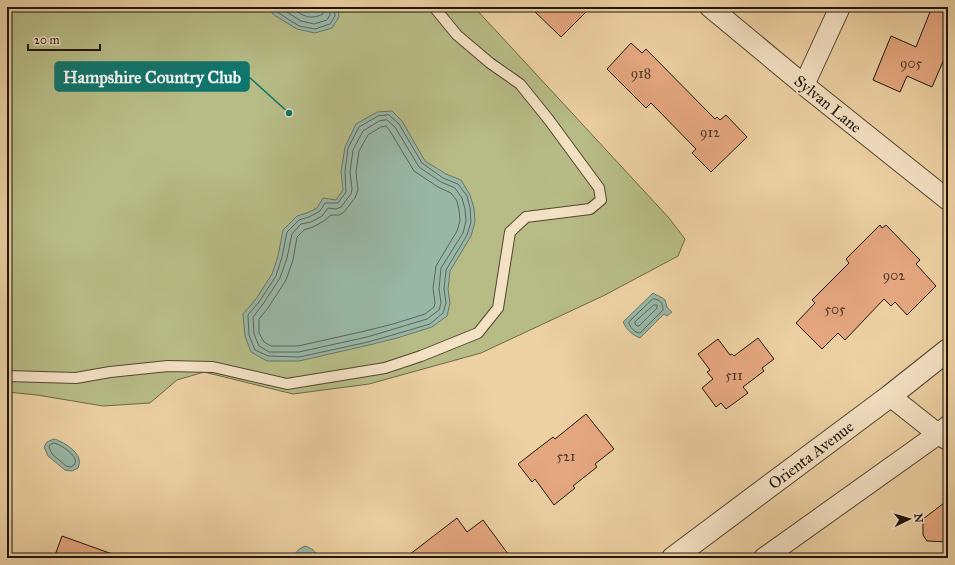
<svg xmlns="http://www.w3.org/2000/svg" width="955" height="565" font-family="'IM FELL Great Primer',serif">
  <rect width="100%" height="100%" fill="#edd1a3"/>
  <filter id="stains"><feTurbulence type="fractalNoise" baseFrequency=".005" numOctaves="4"/><feColorMatrix values="0 0 0 0 .2 0 0 0 0 .09 0 0 0 0 .02 0 0 0 .5 -.17"/></filter>
  <radialGradient id="worn" r=".72"><stop offset=".6" stop-color="#630" stop-opacity="0"/><stop offset="1" stop-color="#630" stop-opacity=".3"/></radialGradient>
  <!-- green -->
  <path fill="#b7bc86" stroke="#6b694a" d="M7,7H474L669,218L685,239L678,256L605,295L481,353L369,384L293,394L204,372L177,380L150,403L103,406L37,395L7,392Z"/>
  <!-- water -->
  <g fill="#99b7a7" stroke="#687769">
    <path d="M267,7H338L339,17L332,28L315,33L297,29L274,15Z"/>
    <path d="M392,111L402,121L425,161L446,174L461,180L470,195L474,208L475,222L471,236L450,271L448,289L450,303L447,316L432,327L397,338L369,345L299,361H267L251,352L245,336L243,314L256,299L272,274L278,256L283,230L297,216L307,213L317,208L323,198L336,200L343,190L341,172L345,147L356,124L377,112Z"/>
    <path d="M653,293C657,296 661,296 665,300C666,302 666,305 667,307C667,307 671,312 672,312L667,316L664,314L640,338C631,334 627,330 623,322Z"/>
    <path d="M54,439C62,441 77,450 79,459C80,462 79,465 78,468L72,471L65,470L48,456L44,447L47,442Z"/>
    <path d="M305,546C311,548 317,551 317,558H293C296,551 299,549 305,546Z"/>
  </g>
  <g fill="none" stroke-linecap="round" stroke-linejoin="round">
    <!-- shore -->
    <g stroke="#5c665a" stroke-width="1">
      <path d="M272,7L277,12L299,26L315,29L330,24L335,16L334,7"/>
      <path d="M279,7L301,21L314,24L327,20L330,15L329,7"/>
      <path d="M290,7C302,15 309,21 323,14V7"/>
      <path d="M389,115L399,124L422,163L443,178L458,184L467,196L470,208L471,222L467,235L446,270L444,289L446,303L443,313L430,324L396,334L368,342L299,357L268,356L255,350L249,335L248,315L259,302L276,276L282,257L287,232L299,220L309,217L320,211L325,203H338L346,192L345,172L348,148L359,127L378,116Z"/>
      <path d="M387,120L395,127L419,167L441,182L455,188L462,198L465,209L466,221L463,233L441,268L439,289L441,303L439,310L427,319L394,329L367,337L299,352H269L259,346L254,334L253,317L263,304L280,278L287,258L292,234L301,224L311,222L322,216L328,208L336,209L341,207L351,194L352,189L350,172L353,150L363,131L379,121Z"/>
      <path d="M381,127L386,126L390,131L414,171L438,187L451,193L457,201L459,210L460,221L457,231L436,266L433,288L435,303L434,307L425,314L393,324L365,331L298,346H271L264,342L259,333V319L268,308L286,280L293,260L297,237L304,230L313,227L324,221L331,215H339L344,212L355,198L358,190L356,172L359,151L368,135Z"/>
      <path d="M653,299C660,299 663,303 663,310L640,333C635,333 629,327 629,322Z"/>
      <path d="M654,305H657V308L639,326H637L635,324V322Z"/>
      <path d="M54,443C60,444 73,453 75,459C76,462 75,463 74,465L71,467L66,466L52,454L49,447L50,445Z"/>
    </g>
  </g>
  <!-- building -->
  <g fill="#e5a77f" stroke="#1f160d">
    <path d="M530,7H591L561,37Z"/>
    <path d="M932,7H948V50L932,87L907,76L900,92L873,80L891,36L916,47Z"/>
    <path d="M631,43L642,53L646,49L715,119L717,117L720,120L726,115L747,137L711,172L692,153L696,149L651,103L646,108L607,69Z"/>
    <path d="M880,225L882,228L886,225L920,260L916,264L936,286L907,315L895,302L891,306L884,299L845,340L838,333L822,349L796,323L815,303L812,300L849,263L846,259Z"/>
    <path d="M758,338L774,359L762,368L764,371L743,387L748,393L726,409L721,403L716,407L702,388L713,379L707,372L710,370L698,354L718,339L730,355L732,354L734,356Z"/>
    <path d="M586,414L614,449L595,464L597,467L573,486L575,488L554,505L535,479L532,482L518,464L553,437L555,439Z"/>
    <path d="M948,500V542L927,541L923,535V519Z"/>
    <path d="M457,518L467,532L483,520L511,558H405Z"/>
    <path d="M62,536L115,555L114,558H54Z"/>
  </g>
  <g fill="none" stroke-linecap="round" stroke-linejoin="round">
    <defs>
      <path id="service" d="M7,376L76,378L110,372L168,366L213,367L287,384L385,368L421,356L478,333L498,308L510,232L526,217L590,209L601,200L599,188L549,120L520,84L490,63L457,35L434,7"/>
      <g id="minor">
        <path d="M710,7L804,85L948,200"/>
        <path d="M804,85L840,7"/>
        <path d="M890,396L938,434L948,440"/>
        <path d="M764,558L938,434L948,426"/>
      </g>
      <path id="tertiary" d="M673,558L890,396L948,350"/>
    </defs>
    <!-- service casing -->
    <use href="#service" stroke="#524532" stroke-width="12"/>
    <!-- minor casing -->
    <use href="#minor" stroke="#524532" stroke-width="22"/>
    <!-- tertiary casing -->
    <use href="#tertiary" stroke="#524532" stroke-width="24"/>
    <!-- service -->
    <use href="#service" stroke="#f3e1c3" stroke-width="10"/>
    <!-- minor -->
    <use href="#minor" stroke="#f3e1c3" stroke-width="20"/>
    <!-- tertiary -->
    <use href="#tertiary" stroke="#f3e1c3" stroke-width="22"/>
  </g>
  <g text-anchor="middle" dominant-baseline="central" stroke-width="4" stroke-linejoin="round" paint-order="stroke">
    <!-- number labels -->
    <g font-size="14" fill="#503a2a">
      <text x="911" y="63">905</text>
      <text x="641" y="73">918</text>
      <text x="710" y="132">912</text>
      <text x="894" y="275">902</text>
      <text x="835" y="309">505</text>
      <text x="734" y="375">511</text>
      <text x="566" y="456">521</text>
    </g>
    <!-- street labels -->
    <g font-size="16" fill="#1f160d" stroke="#f3e1c3">
      <text transform="translate(828 104) rotate(39)">Sylvan Lane</text>
      <text transform="translate(811 455) rotate(-37)">Orienta Avenue</text>
    </g>
  </g>
  <!-- callouts -->
  <path fill="none" stroke="#0f766e" stroke-width="1.5" d="M289 113L249 77"/>
  <circle fill="#0f766e" stroke="#f3e1c3" stroke-width="1.5" cx="289" cy="113" r="4"/>
  <rect fill="#0f766e" stroke="#0f766e" stroke-width="1.5" x="55" y="62" width="194" height="29" rx="4"/>
  <g font-size="17" text-anchor="middle" font-weight="bold" fill="#fff">
    <text x="152" y="83">Hampshire Country Club</text>
  </g>
  <!-- margin -->
  <rect width="955" height="565" fill="none" stroke="#edd1a3" stroke-width="24"/>
  <rect x="8" y="8" width="939" height="549" fill="none" stroke="#1f160d" stroke-width="2"/>
  <rect x="12" y="12" width="931" height="541" fill="none" stroke="#1f160d"/>
  <!-- north arrow -->
  <g transform="translate(909 519) rotate(85)" stroke="#f3e1c3" stroke-width="3" paint-order="stroke">
  <path d="M0-3L7 15L0 10L-7 15Z" fill="#1f160d"/>
  <text y="-6" font-size="11" font-weight="bold" text-anchor="middle" fill="#1f160d">N</text>
  </g>
  <!-- scale -->
  <path d="M28 44v6h72v-6" fill="none" stroke="#1f160d" stroke-width="2"/>
  <text x="34" y="44" font-size="12" fill="#1f160d" stroke="#f3e1c3" stroke-width="3" paint-order="stroke">20 m</text>
  <rect width="100%" height="100%" filter="url(#stains)"/>
  <rect width="100%" height="100%" fill="url(#worn)"/>
</svg>
